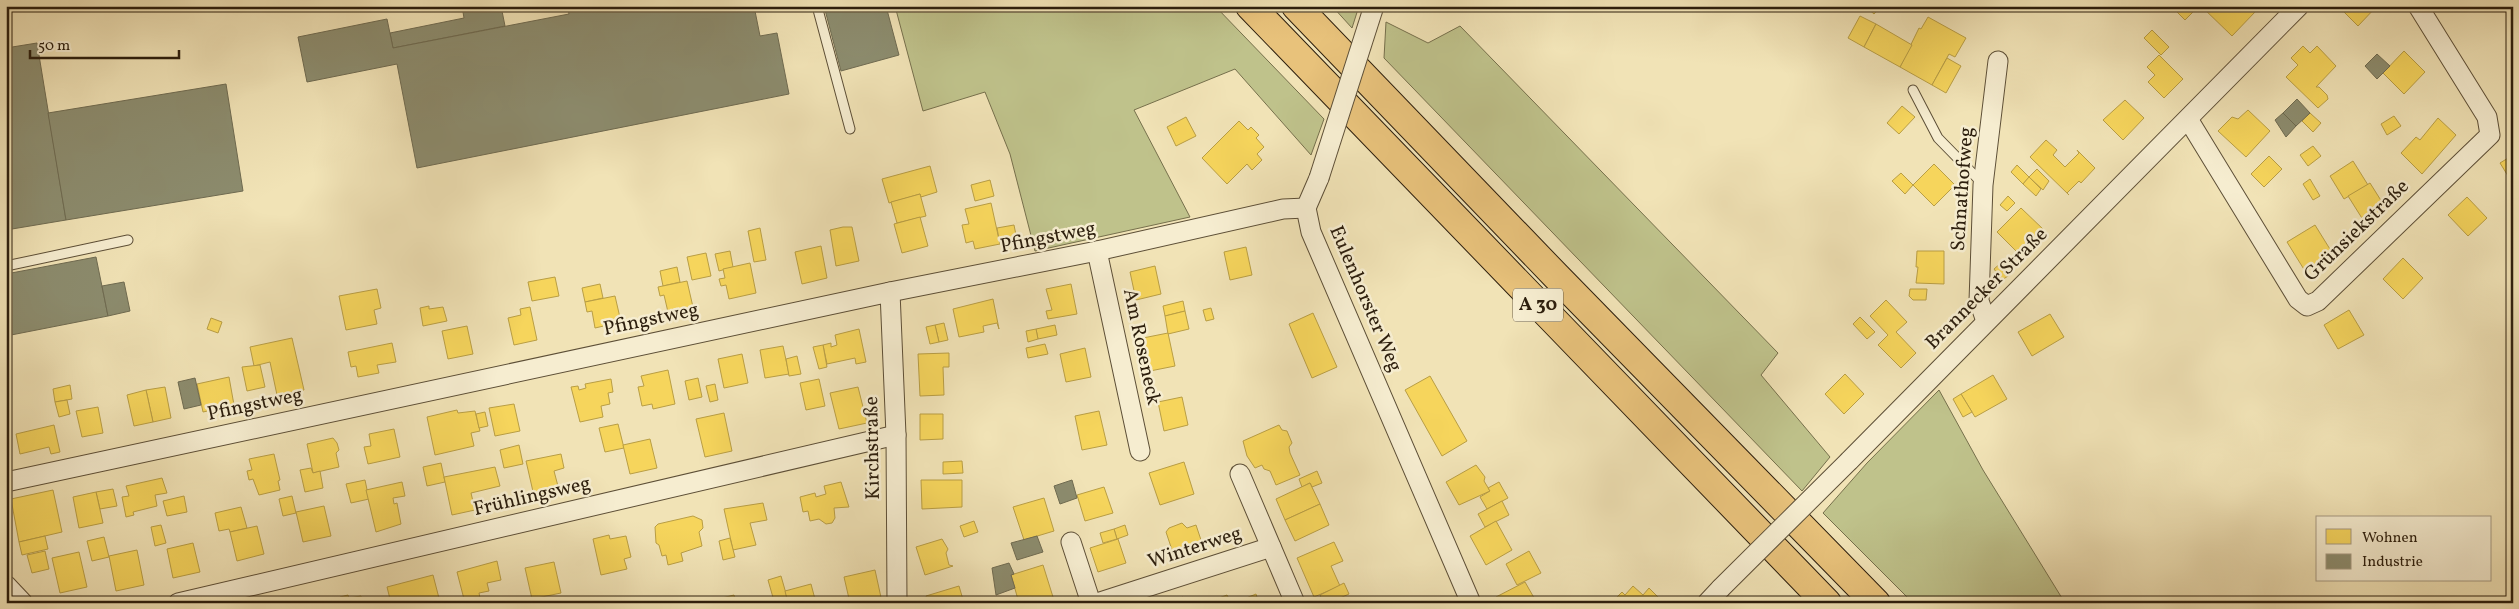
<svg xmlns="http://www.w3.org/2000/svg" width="2519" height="609" font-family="Vollkorn,serif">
  <rect width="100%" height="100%" fill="#f1e3b6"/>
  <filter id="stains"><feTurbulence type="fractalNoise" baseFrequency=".004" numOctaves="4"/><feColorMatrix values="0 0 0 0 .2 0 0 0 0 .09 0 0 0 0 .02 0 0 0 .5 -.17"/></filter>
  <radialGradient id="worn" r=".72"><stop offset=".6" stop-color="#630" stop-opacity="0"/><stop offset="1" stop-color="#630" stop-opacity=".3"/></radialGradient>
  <!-- green -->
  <g fill="#bfc28b" stroke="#76704c">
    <path d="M895,6H1215L1324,119L1311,155L1235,69L1134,110L1190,217L1035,251L1010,154L985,92L923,111Z"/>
    <path d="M1332,6H1359L1352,28Z"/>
    <path d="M1386,22L1428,43L1460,26L1778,353L1761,375L1830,457L1802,491L1384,58Z"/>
    <path d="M1939,390L1983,470L2065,603H1913L1823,513L1867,463Z"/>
  </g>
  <!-- homes -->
  <g fill="#f6d55c" stroke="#b99e44">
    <path d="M1865,6H1878L1880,8L1874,14Z"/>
    <path d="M2175,6H2197L2198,7L2185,20L2173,8Z"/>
    <path d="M2201,6H2249L2255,12L2232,36Z"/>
    <path d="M2338,6H2377L2358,26Z"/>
    <path d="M1860,16L1876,24L1864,47L1848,38Z"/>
    <path d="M1928,17L1966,38L1955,57L1949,54L1932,85L1900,67L1919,28L1921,29Z"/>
    <path d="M1876,24L1912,45L1900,67L1864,47Z"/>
    <path d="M2152,30L2169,47L2161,55L2144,38Z"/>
    <path d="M2303,46L2310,53L2317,46L2336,66L2316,87H2319L2327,95L2328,99L2318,108L2286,77L2298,65L2291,58Z"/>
    <path d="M2404,51L2425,72L2404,94L2383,73Z"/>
    <path d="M2159,55L2183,79L2164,98L2148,82L2155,75L2147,67Z"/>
    <path d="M1947,58L1961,66L1946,93L1932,85Z"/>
    <path d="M2125,100L2144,118L2123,140L2103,120Z"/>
    <path d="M1902,106L1915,117L1899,134L1887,123Z"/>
    <path d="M2248,110L2270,131L2246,157L2218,131L2232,117L2238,119Z"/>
    <path d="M2310,113L2321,123L2313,132L2302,121Z"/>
    <path d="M2394,116L2401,126L2387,135L2381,124Z"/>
    <path d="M1186,117L1196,136L1176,146L1167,127Z"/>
    <path d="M2438,118L2456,135L2422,174L2401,153L2416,137L2420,140Z"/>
    <path d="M1239,121L1248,130L1251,127L1259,135L1256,138L1264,147L1257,154L1262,160L1252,170L1247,164L1227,184L1202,158Z"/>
    <path d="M2046,140L2057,150L2053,155L2065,167L2079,153L2077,150L2095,168L2081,183L2079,181L2067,193L2069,195L2030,157Z"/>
    <path d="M2313,146L2321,156L2308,166L2300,155Z"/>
    <path d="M2513,155V184L2500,163Z"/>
    <path d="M2269,156L2282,169L2264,187L2251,174Z"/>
    <path d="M2353,161L2368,185L2344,199L2330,176Z"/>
    <path d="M1934,164L1955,185L1934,206L1913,185Z"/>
    <path d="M2017,165L2029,177L2023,184L2011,172Z"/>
    <path d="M930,166L937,192L921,197L920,194L889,203L882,179Z"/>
    <path d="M2037,169L2049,181L2043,190L2029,177Z"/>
    <path d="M1901,173L1913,185L1905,194L1892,181Z"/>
    <path d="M2029,177L2041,189L2036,196L2023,184Z"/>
    <path d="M2310,179L2320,196L2313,200L2303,184Z"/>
    <path d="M990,180L994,196L975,201L971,185Z"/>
    <path d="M2370,183L2387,210L2365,223L2348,196Z"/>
    <path d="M920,194L926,216L897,223L891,202Z"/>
    <path d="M2008,196L2015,203L2007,211L2000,205Z"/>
    <path d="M2467,197L2487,218L2468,236L2448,215Z"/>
    <path d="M991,203L1000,244L975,249L973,241L966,243L962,225L969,224L965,209Z"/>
    <path d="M2021,208L2044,230L2020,255L1997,232Z"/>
    <path d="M920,217L928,246L902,253L894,224Z"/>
    <path d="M1014,225L1017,240L1000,244L997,228Z"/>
    <path d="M2315,225L2333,254L2305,271L2287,242Z"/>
    <path d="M843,227H852L859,261L836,266L830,230Z"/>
    <path d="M760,228L766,260L754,262L748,231Z"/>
    <path d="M821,246L827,278L802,284L795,252Z"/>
    <path d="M1246,247L1252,275L1230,280L1224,252Z"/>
    <path d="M730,251L733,267L719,271L715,254Z"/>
    <path d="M1917,251H1944V284L1916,283L1918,267H1916Z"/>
    <path d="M706,253L711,276L692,280L687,257Z"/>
    <path d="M2403,258L2423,278L2403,299L2383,279Z"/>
    <path d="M2002,262L2011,274L2002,280L1994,269Z"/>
    <path d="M750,263L756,293L729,299L726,285L721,286L719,279L725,278L723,269Z"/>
    <path d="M1155,266L1161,294L1136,300L1130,272Z"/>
    <path d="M677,267L680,282L663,286L660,271Z"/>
    <path d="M555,277L559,296L532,301L528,282Z"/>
    <path d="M687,281L693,307L668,312L664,295L660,296L658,287Z"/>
    <path d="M600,284L603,298L585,302L582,288Z"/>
    <path d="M1071,284L1077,314L1048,319L1046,311L1052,310L1046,289Z"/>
    <path d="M377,289L381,308L374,310L377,324L346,330L339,296Z"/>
    <path d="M1910,289H1927L1926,300H1913L1909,296Z"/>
    <path d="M615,296L621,322L595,328L592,311L587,312L585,302Z"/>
    <path d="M993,299L999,329L997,323L983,326L984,332L959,337L953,309Z"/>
    <path d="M1886,300L1907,322L1896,332L1916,353L1901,368L1878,345L1888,335L1870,316Z"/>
    <path d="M1183,301L1185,311L1165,316L1163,306Z"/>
    <path d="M429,306V309L443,307L447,321L423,326L420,308Z"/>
    <path d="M530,307L537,340L514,345L508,318L521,315L520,309Z"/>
    <path d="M1211,308L1214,319L1206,321L1203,310Z"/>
    <path d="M2349,310L2364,335L2338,349L2324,325Z"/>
    <path d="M1185,311L1189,329L1168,334L1165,316Z"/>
    <path d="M1313,313L1337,367L1312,378L1289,324Z"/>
    <path d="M2050,314L2064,337L2032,356L2018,332Z"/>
    <path d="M1860,317L1875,332L1867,339L1853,324Z"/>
    <path d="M211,318L222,322L218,333L207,329Z"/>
    <path d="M944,323L948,340L939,342L935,325Z"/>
    <path d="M935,325L939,342L930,344L926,327Z"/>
    <path d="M1055,325L1057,335L1038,339L1036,329Z"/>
    <path d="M467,326L473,354L448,359L442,331Z"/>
    <path d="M859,329L866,362L856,364L855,358L827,364L823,345L831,343V347L837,345L835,335Z"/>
    <path d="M1036,329L1038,339L1028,342L1026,331Z"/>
    <path d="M1168,333L1175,366L1150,371L1143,338Z"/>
    <path d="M292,338L304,390L277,395L270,362L254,366L250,347Z"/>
    <path d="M392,343L396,362L377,365L379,373L358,377L356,366L351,367L348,352Z"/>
    <path d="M1045,344L1048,354L1028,358L1026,348Z"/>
    <path d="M823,345L827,367L819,369L813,347Z"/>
    <path d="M783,346L789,374L765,378L760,350Z"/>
    <path d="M1085,348L1091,377L1066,382L1060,354Z"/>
    <path d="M949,353V367H943L944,395L920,396L918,354Z"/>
    <path d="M742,354L748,383L724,388L718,359Z"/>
    <path d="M797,356L801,374L789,376L786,359Z"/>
    <path d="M260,365L265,387L247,391L242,367Z"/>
    <path d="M668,370L675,404L653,409L652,404L642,406L638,387L644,386L641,376Z"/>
    <path d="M1845,374L1864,394L1844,414L1825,394Z"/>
    <path d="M1993,375L2007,399L1975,417L1961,394Z"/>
    <path d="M1430,376L1467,441L1442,456L1405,390Z"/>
    <path d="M229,377L234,405L203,412L197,384Z"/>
    <path d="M698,378L702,397L689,400L685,381Z"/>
    <path d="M611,379L613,392L608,393L610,404L601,406L603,417L580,422L571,387L578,386L579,390L586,388L585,384Z"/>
    <path d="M819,379L825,406L806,410L800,383Z"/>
    <path d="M715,384L718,400L710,402L706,386Z"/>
    <path d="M70,385L72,399L55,402L53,389Z"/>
    <path d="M165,387L171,418L153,422L146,390Z"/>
    <path d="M858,387L867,423L839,429L830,393Z"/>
    <path d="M146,390L153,422L134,426L127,395Z"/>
    <path d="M1961,394L1972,412L1963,417L1953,399Z"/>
    <path d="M1182,397L1188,425L1164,431L1158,402Z"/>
    <path d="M67,400L70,414L59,417L55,402Z"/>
    <path d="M514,404L520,431L495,436L489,408Z"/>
    <path d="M98,407L103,433L82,437L76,411Z"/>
    <path d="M457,410L458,413L475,411L480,431L471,433L474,446L435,455L427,417Z"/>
    <path d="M1099,411L1107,445L1082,450L1075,416Z"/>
    <path d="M485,412L488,426L479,428L476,414Z"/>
    <path d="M724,413L732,451L705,457L696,419Z"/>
    <path d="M920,414H943V439L920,440Z"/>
    <path d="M618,424L624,448L605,452L599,428Z"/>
    <path d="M54,425L60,452L51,454L49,447L20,454L16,434Z"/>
    <path d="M1279,425L1282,430L1287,431L1292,443L1289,447L1290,453L1300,475L1276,485L1270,471L1264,469L1262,465L1255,468L1247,456L1243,441Z"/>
    <path d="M394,429L400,457L368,464L364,447L371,446L369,434Z"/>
    <path d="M333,438L337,443L339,450L336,453L339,467L313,473L307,444Z"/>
    <path d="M650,439L657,468L630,474L623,445Z"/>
    <path d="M519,445L523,464L504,468L500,450Z"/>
    <path d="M274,454L280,480L278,481L280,490L259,495L253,479L249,480L247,471L252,470L249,459Z"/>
    <path d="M561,454L564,468L554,471L559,490L534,496L526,461Z"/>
    <path d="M962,461L963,473L943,474V462Z"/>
    <path d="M1184,462L1194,494L1160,505L1149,473Z"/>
    <path d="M441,463L445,482L427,486L423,467Z"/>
    <path d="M1476,465L1485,477L1484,481L1490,491L1459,505L1446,482Z"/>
    <path d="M495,467L500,486L471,493L475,510L452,515L444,477Z"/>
    <path d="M311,468L313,473L320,471L323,488L305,492L300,470Z"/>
    <path d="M1317,471L1322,483L1312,487L1310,483L1302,487L1299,479Z"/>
    <path d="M162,478L167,493L155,495L157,506L133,512L134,515L126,517L122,497L129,496L126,486Z"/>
    <path d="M365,480L369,499L351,503L346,484Z"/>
    <path d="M921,480H962V507L922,509Z"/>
    <path d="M402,482L405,496L393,498L394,504L397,503L401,524L376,532L366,490Z"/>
    <path d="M841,482L849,507L834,508L835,518L832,523L826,524L819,519L810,521L808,511L803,512L800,497L815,493L816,497L826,494L824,486Z"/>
    <path d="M1499,482L1508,498L1487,509L1480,497L1490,491L1488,488Z"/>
    <path d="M1310,483L1320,504L1285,520L1276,499Z"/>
    <path d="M1104,487L1113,513L1085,521L1077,495Z"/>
    <path d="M113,489L117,506L100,509L96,492Z"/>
    <path d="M53,490L62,532L19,542L11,499Z"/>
    <path d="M96,492L103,523L79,528L73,497Z"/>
    <path d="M184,496L187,512L167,516L163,501Z"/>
    <path d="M292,496L296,513L283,516L279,499Z"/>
    <path d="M1044,498L1054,531L1024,540L1013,507Z"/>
    <path d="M1502,501L1509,515L1485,527L1478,514Z"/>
    <path d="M763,503L767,520L750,523L756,545L733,550L724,509Z"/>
    <path d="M1320,504L1329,525L1295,541L1285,520Z"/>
    <path d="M324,506L331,536L303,542L296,512Z"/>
    <path d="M241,507L247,528L230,532L229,529L219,531L215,513Z"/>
    <path d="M693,516L702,520L703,528L699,532L702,546L681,553L683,561L668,565L666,555L662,556L659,545L656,543L655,527L658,524Z"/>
    <path d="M974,521L978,532L964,537L960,526Z"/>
    <path d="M1496,521L1512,550L1486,565L1470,536Z"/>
    <path d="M1182,523L1187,528L1196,525L1203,546L1184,556L1183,553L1174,556L1166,532L1169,528Z"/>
    <path d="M161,525L166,543L155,546L151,527Z"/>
    <path d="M1125,525L1128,535L1117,539L1114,529Z"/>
    <path d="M257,526L264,554L237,561L230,532Z"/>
    <path d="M1114,529L1117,539L1103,543L1100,533Z"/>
    <path d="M609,535L610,539L626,536L631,557L624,559L627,569L601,575L593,539Z"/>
    <path d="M45,536L48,549L22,555L19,542Z"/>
    <path d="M104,537L109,557L92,561L87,541Z"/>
    <path d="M730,538L735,557L723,560L719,541Z"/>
    <path d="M942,539L948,549L946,553L949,565L953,566L925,575L916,547Z"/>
    <path d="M1118,539L1126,563L1098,572L1090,548Z"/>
    <path d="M1334,542L1343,561L1331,566L1340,586L1314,597L1297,558Z"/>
    <path d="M193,543L200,572L173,578L167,549Z"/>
    <path d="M137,550L144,585L116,591L109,556Z"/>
    <path d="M45,551L49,569L32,573L27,555Z"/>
    <path d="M1529,551L1541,573L1517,585L1506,564Z"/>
    <path d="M79,552L87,587L60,593L52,558Z"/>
    <path d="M497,561L501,580L487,583L489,591L479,593L481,603H465L457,572Z"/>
    <path d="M554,562L561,593L532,599L525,568Z"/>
    <path d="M1043,565L1053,597L1035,603H1019L1011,575Z"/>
    <path d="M875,570L882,602L850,603L844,577Z"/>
    <path d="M433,575L440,602L391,603L387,587Z"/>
    <path d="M781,576L787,597L774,601L768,580Z"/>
    <path d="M1525,582L1537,603H1499L1496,597Z"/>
    <path d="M1344,583L1349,594L1329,603H1323L1320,595Z"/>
    <path d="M811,584L816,603H788L785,591Z"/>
    <path d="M959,586L964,603H928L926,596Z"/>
    <path d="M1633,586L1643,595L1649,588L1661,600L1658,603L1613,601L1622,592L1625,595Z"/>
    <path d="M1256,594L1259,603H1234Z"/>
    <path d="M348,595L349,598L361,596L362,603H330L341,600L340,597Z"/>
    <path d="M734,595L736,603H719L718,599Z"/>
    <path d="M1227,595L1231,603H1212L1211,601Z"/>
    <path d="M1183,597L1185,603H1166Z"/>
  </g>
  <!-- industry -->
  <g fill="#8c8c6e" stroke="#6f6b51">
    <path d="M462,6H501L505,26L393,48L390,33L464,18Z"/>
    <path d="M567,6H754L760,36L777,33L789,94L417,168L397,64L307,82L298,37L387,19L393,48L569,14Z"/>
    <path d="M824,6H886L899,55L841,71Z"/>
    <path d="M37,43L66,220L6,230V48Z"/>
    <path d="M2377,54L2390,66L2377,79L2365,66Z"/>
    <path d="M226,84L243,191L66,220L48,113Z"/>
    <path d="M2297,99L2310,113L2296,126L2283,113Z"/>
    <path d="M2283,113L2296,126L2286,137L2275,120Z"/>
    <path d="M96,257L108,316L6,336V274Z"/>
    <path d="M124,282L130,311L108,316L102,286Z"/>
    <path d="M195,378L201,405L184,409L178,382Z"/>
    <path d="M1072,480L1077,498L1060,504L1054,486Z"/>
    <path d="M1037,536L1043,552L1017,560L1011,543Z"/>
    <path d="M1009,563L1014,574L1011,575L1015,588L996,595L992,568Z"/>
  </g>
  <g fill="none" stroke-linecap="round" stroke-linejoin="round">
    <defs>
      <g id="service">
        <path d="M817,6L850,129"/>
        <path d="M1913,90L1938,138L1983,184"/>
        <path d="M6,266L128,240"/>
      </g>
      <g id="minor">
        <path d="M2188,119L2298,299L2307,306L2318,301L2490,135L2487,117L2418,6"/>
        <path d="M1319,178L1306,208L1311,232L1471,603"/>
        <path d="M1097,251L1140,451"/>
        <path d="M890,292L896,435L897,603"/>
        <path d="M1986,321L1979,301L1983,185L1998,61"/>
        <path d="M1849,461L2299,6"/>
        <path d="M1240,474L1295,603"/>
        <path d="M6,482L890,292L1097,251L1283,209L1306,208"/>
        <path d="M1071,542L1091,603"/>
        <path d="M6,585L23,603"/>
        <path d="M178,603L896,435"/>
        <path d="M1097,603L1271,547"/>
        <path d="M1707,603L1721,588"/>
      </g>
      <g id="motorway">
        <path d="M1250,6L1827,603"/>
        <path d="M1296,6L1557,277L1876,603"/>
      </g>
    </defs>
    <!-- service casing -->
    <use href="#service" stroke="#5d4f37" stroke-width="11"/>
    <!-- minor casing -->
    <use href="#minor" stroke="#5d4f37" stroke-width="21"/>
    <!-- motorway casing -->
    <use href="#motorway" stroke="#2c1e0d" stroke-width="30"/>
    <!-- service -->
    <use href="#service" stroke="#f6edd0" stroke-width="9"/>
    <!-- minor -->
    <use href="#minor" stroke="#f6edd0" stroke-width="19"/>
    <!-- motorway -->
    <use href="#motorway" stroke="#e8c27b" stroke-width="28"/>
    <defs>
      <g id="minor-bridge">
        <path d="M1319,178L1374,6"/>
        <path d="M1721,588L1849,461"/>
      </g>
    </defs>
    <!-- minor-bridge casing -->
    <use href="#minor-bridge" stroke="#5d4f37" stroke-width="21" stroke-linecap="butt"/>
    <!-- minor-bridge -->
    <use href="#minor-bridge" stroke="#f6edd0" stroke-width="19"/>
  </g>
  <g text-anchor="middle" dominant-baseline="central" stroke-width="5" stroke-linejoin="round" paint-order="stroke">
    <!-- shield labels -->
    <rect fill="#f6edd0" stroke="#695c48" stroke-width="1" x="1513" y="288.5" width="50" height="33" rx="4"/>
    <g font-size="19" font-weight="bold" fill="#2c1e0d">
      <text x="1538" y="305">A 30</text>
    </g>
    <!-- street labels -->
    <g font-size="20" fill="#2c1e0d" stroke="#f6edd0">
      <text transform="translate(1963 189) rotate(-86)">Schnathofweg</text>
      <text transform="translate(2357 231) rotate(-44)">Grünsiekstraße</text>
      <text transform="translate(1048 238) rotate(-11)">Pfingstweg</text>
      <text transform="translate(1987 289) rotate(-45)">Brannecker Straße</text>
      <text transform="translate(1365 299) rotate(67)">Eulenhorster Weg</text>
      <text transform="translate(651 320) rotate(-12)">Pfingstweg</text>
      <text transform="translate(1141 347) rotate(78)">Am Roseneck</text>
      <text transform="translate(255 405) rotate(-12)">Pfingstweg</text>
      <text transform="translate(873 448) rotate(-91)">Kirchstraße</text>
      <text transform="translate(532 497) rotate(-13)">Frühlingsweg</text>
      <text transform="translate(1195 548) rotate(-18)">Winterweg</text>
    </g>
  </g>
  <!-- margin -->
  <rect width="2519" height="609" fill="none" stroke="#f1e3b6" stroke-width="25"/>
  <rect x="8" y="8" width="2504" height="594" fill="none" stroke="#2c1e0d" stroke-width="2.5"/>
  <rect x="12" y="12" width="2494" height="584" fill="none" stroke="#2c1e0d"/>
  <!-- legend -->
  <rect x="2316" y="516" width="175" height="65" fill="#f6edd0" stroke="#a59a82"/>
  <rect x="2326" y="529" width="25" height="15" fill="#f6d55c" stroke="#a59a82"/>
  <text x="2362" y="542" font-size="15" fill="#2c1e0d">Wohnen</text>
  <rect x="2326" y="554" width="25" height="15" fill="#8c8c6e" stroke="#a59a82"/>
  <text x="2362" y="566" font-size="15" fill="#2c1e0d">Industrie</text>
  <!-- scale -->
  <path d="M30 50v8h149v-8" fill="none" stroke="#2c1e0d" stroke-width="2.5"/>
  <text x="38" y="50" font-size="15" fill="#2c1e0d" stroke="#f6edd0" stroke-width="4" paint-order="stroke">50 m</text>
  <rect width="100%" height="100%" filter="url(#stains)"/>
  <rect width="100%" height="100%" fill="url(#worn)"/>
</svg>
